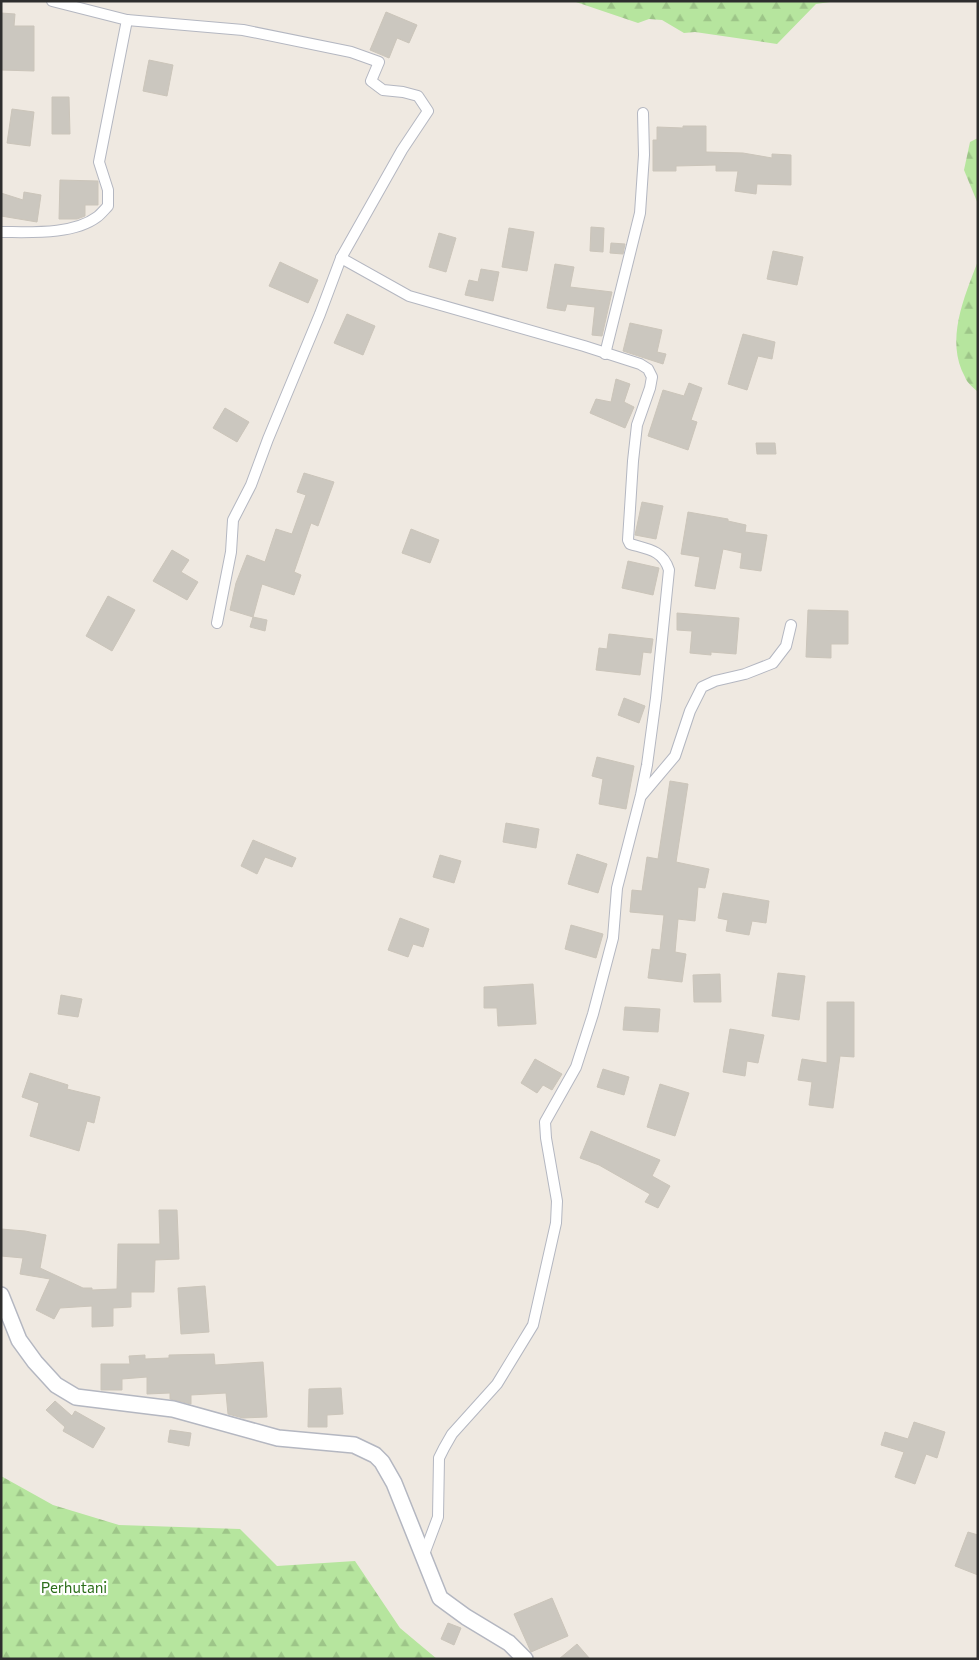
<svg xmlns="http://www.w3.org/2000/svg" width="979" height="1660" font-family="Commissioner,sans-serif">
  <defs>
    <pattern id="forest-firs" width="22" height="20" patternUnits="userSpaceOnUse" patternTransform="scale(1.25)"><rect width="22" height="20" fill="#b6e59e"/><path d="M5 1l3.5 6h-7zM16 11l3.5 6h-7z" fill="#9dc588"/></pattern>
  </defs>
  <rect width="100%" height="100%" fill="#efe9e1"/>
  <!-- forest -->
  <g fill="url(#forest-firs)">
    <path d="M573,1H837L816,4L777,44L695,32L684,33L662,20L649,19L638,23Z"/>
    <path d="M978,138V204L964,170L970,142Z"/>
    <path d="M978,261V392C973,387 967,383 965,377C945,340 964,298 978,261Z"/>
    <path d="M1,1476L53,1505L119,1525L240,1529L277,1566L355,1561L400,1628L437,1659H1Z"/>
  </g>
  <!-- building -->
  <g fill="#cbc7bf" stroke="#cbc5ba">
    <path d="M386,12L417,25L409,43L397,38L389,58L370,50Z"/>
    <path d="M1,13L15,14L14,26H34V71L1,70Z"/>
    <path d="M149,60L173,65L167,96L143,91Z"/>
    <path d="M52,97H69L70,134H52Z"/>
    <path d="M12,109L34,112L30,146L7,143Z"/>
    <path d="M683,126H706V152L743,153L772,158V154L791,155V185L757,184L756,194L735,191L738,171H716V165L676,166V171H653V140H657V127L683,128Z"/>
    <path d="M60,180L98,181V205H85V216L77,219H59Z"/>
    <path d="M24,192L41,195L37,222L1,216V193L23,200Z"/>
    <path d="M591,227L604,228L603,252L590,251Z"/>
    <path d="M509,228L534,232L527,271L502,267Z"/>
    <path d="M439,233L456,238L446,272L429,267Z"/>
    <path d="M611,243L625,244L623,254L610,253Z"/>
    <path d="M773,251L803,257L797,285L767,279Z"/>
    <path d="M280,262L318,280L308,303L269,286Z"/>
    <path d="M555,264L574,267L570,287L612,292L602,336L592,335L595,307L567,304L565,311L547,308Z"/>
    <path d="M481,269L499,272L493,301L465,295L469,280L478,282Z"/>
    <path d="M347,314L375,326L363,355L334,343Z"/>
    <path d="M630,323L662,330L657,352L666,354L663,364L623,351Z"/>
    <path d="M743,334L775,342L772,359L758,356L747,390L728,384Z"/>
    <path d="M616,379L630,384L624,402L634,407L625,428L590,413L596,399L611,402Z"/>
    <path d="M689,383L702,388L691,420L697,422L688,450L648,436L663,390L684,396Z"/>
    <path d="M225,408L249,422L237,442L213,428Z"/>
    <path d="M756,443H775L776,454H757Z"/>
    <path d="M304,473L334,482L318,526L311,523L294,572L301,575L294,595L262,584L253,617L230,610L236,583L247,555L265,562L276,529L292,534L306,495L297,492Z"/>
    <path d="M642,502L663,506L656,539L635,535Z"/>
    <path d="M688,512L728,519V521L746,525L745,532L767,535L761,571L740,568L742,553L723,549L715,589L695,586L700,557L681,554Z"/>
    <path d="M411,529L439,540L430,563L402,553Z"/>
    <path d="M172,550L189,560L181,572L198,582L187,600L153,581Z"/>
    <path d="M628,561L659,568L653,595L622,588Z"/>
    <path d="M108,596L135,610L112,651L86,636Z"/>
    <path d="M808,610L848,611V644H831V658L806,657Z"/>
    <path d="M677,613L739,618L736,654L711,652V655L690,653L692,631L677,630Z"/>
    <path d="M253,617L267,620L265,631L250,627Z"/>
    <path d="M609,634L653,639L651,653L643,652L640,675L596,670L599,648L607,649Z"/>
    <path d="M624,698L645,706L639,723L618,715Z"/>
    <path d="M597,757L634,766L626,809L599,804L603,779L592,776Z"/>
    <path d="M670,781L688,784L676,862L709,869L705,888L698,887L695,921L678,919L675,952L686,954L682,982L648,978L652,949L660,950L664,915L630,912L632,890L642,891L647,857L658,859Z"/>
    <path d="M506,823L539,829L536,848L503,842Z"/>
    <path d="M253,840L296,858L292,867L265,857L257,874L241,866Z"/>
    <path d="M577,854L607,864L598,893L568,884Z"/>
    <path d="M440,855L461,861L454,883L433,877Z"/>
    <path d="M723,893L769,901L766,923L752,921L749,935L726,931L728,920L718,918Z"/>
    <path d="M400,918L429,929L423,947L413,944L408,957L388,950Z"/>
    <path d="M571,925L603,934L596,958L565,949Z"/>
    <path d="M778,973L805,976L799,1020L772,1016Z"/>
    <path d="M720,974L721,1002H694L693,975Z"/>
    <path d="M533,984L536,1024L498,1026L497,1008H484V987Z"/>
    <path d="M61,995L82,999L78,1017L58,1014Z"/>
    <path d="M827,1002H854V1057L840,1056L833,1108L809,1105L812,1082L798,1080L802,1059L827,1063Z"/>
    <path d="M625,1007L660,1009L658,1032L623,1030Z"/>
    <path d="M730,1029L764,1035L758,1063L747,1061L745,1076L723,1072Z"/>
    <path d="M535,1059L562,1074L552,1090L543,1085L537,1093L521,1083Z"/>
    <path d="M603,1069L629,1077L624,1095L597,1087Z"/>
    <path d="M30,1073L68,1085L67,1089L100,1097L94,1123L87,1121L79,1151L30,1136L39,1103L22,1097Z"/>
    <path d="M660,1084L689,1093L675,1136L647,1127Z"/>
    <path d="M591,1131L660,1160L652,1176L670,1186L658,1208L645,1202L650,1194L599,1165L580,1158Z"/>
    <path d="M159,1210H177L179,1259L155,1260L154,1292H131V1307L113,1308V1326L92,1327V1306L60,1308L54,1319L36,1310L50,1279L20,1274L23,1258L1,1256V1229L25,1231L46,1235L40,1268L83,1288H92V1290L117,1289L118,1244H160Z"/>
    <path d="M205,1286L209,1332L181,1334L178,1288Z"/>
    <path d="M214,1354L215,1365L263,1362L267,1417L243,1418L228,1414L226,1393L191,1395V1404L170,1399V1393L147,1394V1377L122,1379V1390H101V1364H130L129,1356L145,1355V1359L169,1358V1355Z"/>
    <path d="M341,1388L343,1414L327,1415V1427H308L309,1389Z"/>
    <path d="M55,1401L72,1416L75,1411L105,1428L93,1448L63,1431L65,1427L46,1410Z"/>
    <path d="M914,1422L945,1432L937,1458L926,1454L915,1484L895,1477L904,1452L881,1445L885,1432L908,1439Z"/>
    <path d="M170,1430L191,1433L189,1446L168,1442Z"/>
    <path d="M968,1532L978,1535V1575L955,1566Z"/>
    <path d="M552,1598L568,1636L531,1652L514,1614Z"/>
    <path d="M448,1623L461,1628L454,1645L441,1639Z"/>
    <path d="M577,1644L590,1659H559Z"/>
  </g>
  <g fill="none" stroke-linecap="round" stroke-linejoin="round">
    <defs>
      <g id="street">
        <path d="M52,1L127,20L243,30L351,52L379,62L371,81L383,90L403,92L418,96L428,111L402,150L341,258L320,314L268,439L251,485L233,520L231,552L217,623"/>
        <path d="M1,232C30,232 73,235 97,217C101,214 105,209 108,206V190L99,162L127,20"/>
        <path d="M341,258L409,296L584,346L640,364L648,369L652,377L650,388L637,425L633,461L628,540L630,544C647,549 663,550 669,570L656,698L647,765L641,795L617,888L613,938L593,1014L576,1067L545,1122L546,1138L557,1201L556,1223L533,1325L497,1384L452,1434L444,1448L439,1458L438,1517L423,1557"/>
        <path d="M605,354L640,213L644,155L643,113"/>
        <path d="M642,795L675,756L690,711L702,687L715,681L745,674L773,663L786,646L791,625"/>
      </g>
      <path id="secondary" d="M1,1295L19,1340L35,1362L56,1385L76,1397L173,1409L278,1438L354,1445L375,1455L382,1462L394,1483L440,1598L466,1617L509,1643L525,1659"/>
    </defs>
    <!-- street casing -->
    <use href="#street" stroke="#b4b7c1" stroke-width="12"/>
    <!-- secondary casing -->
    <use href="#secondary" stroke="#b4b7c1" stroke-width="18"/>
    <!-- street -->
    <use href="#street" stroke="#fff" stroke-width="10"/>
    <!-- secondary -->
    <use href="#secondary" stroke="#fff" stroke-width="15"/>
  </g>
  <g text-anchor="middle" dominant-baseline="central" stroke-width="4.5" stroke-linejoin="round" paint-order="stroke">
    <!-- park labels -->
    <g font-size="15" fill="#2c6e1b" stroke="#fff">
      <text x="74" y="1587">Perhutani</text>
    </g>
  </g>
  <!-- border -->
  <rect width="979" height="1660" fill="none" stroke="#2e2e2e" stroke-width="5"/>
</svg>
